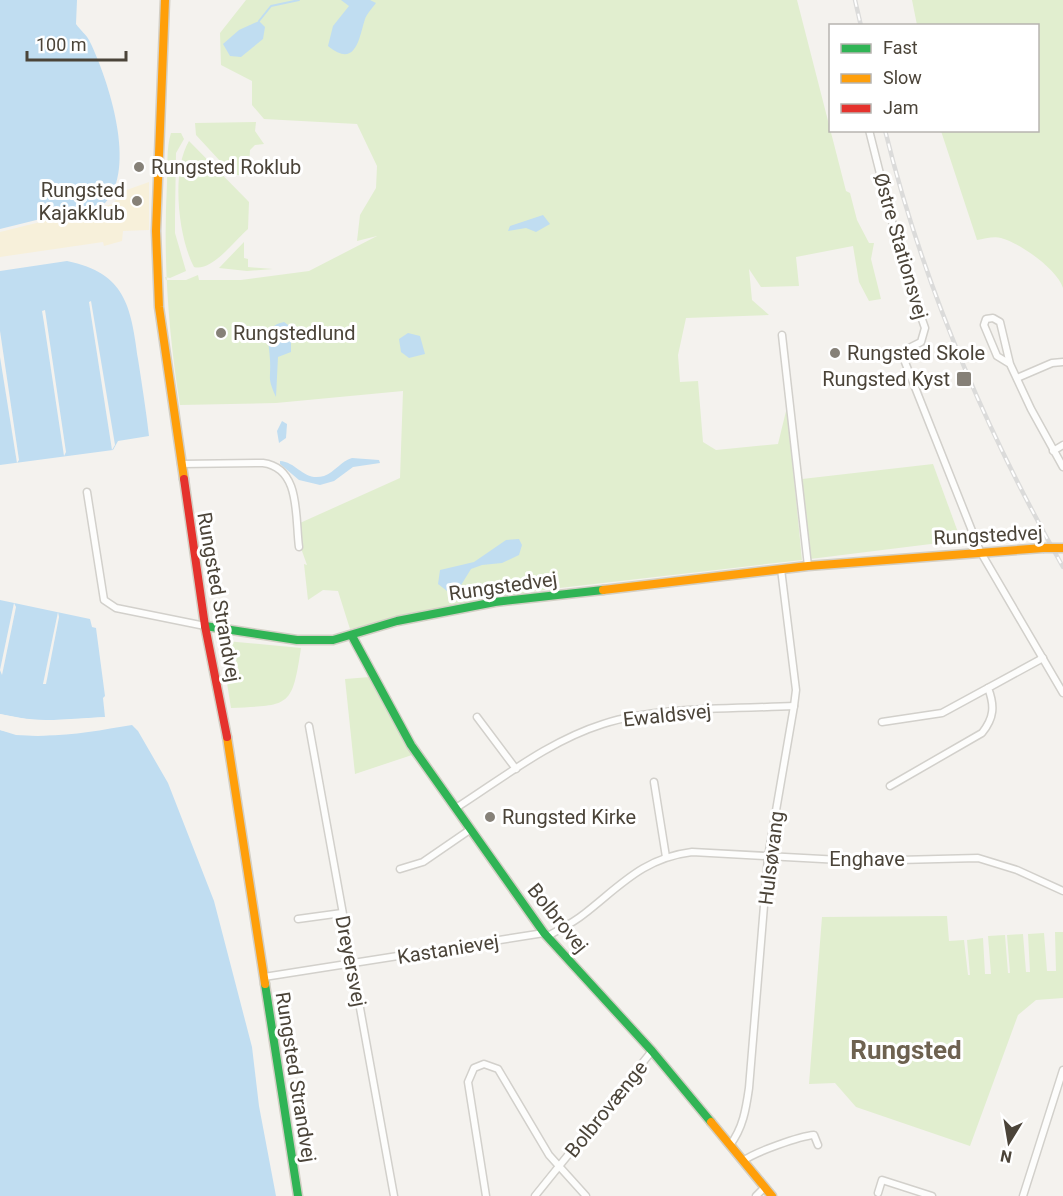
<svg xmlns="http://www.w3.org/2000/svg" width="1063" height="1196" font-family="Roboto,sans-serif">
  <rect width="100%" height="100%" fill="#f4f2ee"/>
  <!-- green -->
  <g fill="#e1eecf">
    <path d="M246,0H797L846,191L850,193L857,220L869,243H874L871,259L881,299L869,301L859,282L853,246L796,257L799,286L761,287L749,269L752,300L769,315L686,318L678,355L680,382L698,381L703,442L716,450L778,444L787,407L802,560L551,589L460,603L350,629L338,591L323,590L308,600L304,564L307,565L302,551L300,523L400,478L403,391L276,403L180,405C168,330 163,258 167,183C168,167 166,148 171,133H181L184,139L176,153L175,215V233L186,271L170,278L165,277L166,280H186L198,275L199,280H241L309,271L377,236L357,241L360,215L376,188L377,166L357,124L264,119L252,105V81L221,65L220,33Z"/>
    <path d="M912,0H1063V288C1057,269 1020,243 1001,238C994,236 984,239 977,240L941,131L1038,130V26L917,25Z"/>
    <path d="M256,122L255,131L264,144L255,145L250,150L249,166L253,168L251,175H233L196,135L195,123Z"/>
    <path d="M189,141L249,202L248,229C235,240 212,272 194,267C178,237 171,171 189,141Z"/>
    <path d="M244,242V258L248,259V267L273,269L247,271L219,268Z"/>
    <path d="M933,464L959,535L955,541L810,559L802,479Z"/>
    <path d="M226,641L301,648C292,708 290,705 231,708L221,646Z"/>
    <path d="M370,677L412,755L355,774L345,679Z"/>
    <path d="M947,916L949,941L964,940L968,975H970L967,940L983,938L985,974H991L988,936L1005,935L1008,973H1010L1007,935L1023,934L1026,972H1030L1028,934L1044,933L1047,971H1056L1055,932H1063V998L1036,1000L1018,1015L970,1146L856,1107L835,1083L809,1084L822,917Z"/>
  </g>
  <!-- sand -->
  <path fill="#f7f0da" d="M149,182V230L123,231L122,241L104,246L103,242L0,257V232L113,204L121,192Z"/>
  <!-- water -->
  <g fill="#c0ddf1">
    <path d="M0,0H77L76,24C80,30 87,35 90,42C108,79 138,169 105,203L0,229Z"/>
    <path d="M341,0H370L376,3C372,8 367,14 365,19C359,38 356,69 328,46L333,26L349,6Z"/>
    <path d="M259,21L265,27L263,39L241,57L230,56L223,44L239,30Z"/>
    <path d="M543,215L550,224L536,232L526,228L508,231L510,226Z"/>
    <path d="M67,261C126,273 131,307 138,359C142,385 146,410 149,436L118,441L113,450L0,465V271Z"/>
    <path d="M284,322L291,327V352L278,357L276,397C267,377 271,380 270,360C270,343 261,327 284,322Z"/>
    <path d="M408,333L420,336L425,354L409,358L401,352L399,339Z"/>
    <path d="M282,421L287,424L286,438L279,443L277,431Z"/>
    <path d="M352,458L379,460L380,463L353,467L334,481L320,485L299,480L280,464V461C297,462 304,482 324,476C335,472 341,461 352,458Z"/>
    <path d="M519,539L522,545L519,555L502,563L482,565L471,569L458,590L447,591L438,584L440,570L474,562L506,540Z"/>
    <path d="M0,600L90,619L92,627L96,628L105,696L103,698L105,717C69,720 35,723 0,714Z"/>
    <path d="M132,725L138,731L168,783L214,901L252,1047L259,1106L276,1196H0V730C42,742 89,732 132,725Z"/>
  </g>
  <!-- pier -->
  <g fill="#f4f2ee">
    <path d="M91,301L115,445L112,450L91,315L89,302Z"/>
    <path d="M45,310L66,452L64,456L44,323L42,311Z"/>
    <path d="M0,331L19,460L17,463L0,357Z"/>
    <path d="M14,603L16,607L2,675L0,670Z"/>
    <path d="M58,612L59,617L46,684H43Z"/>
    <path d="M0,714L37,721L105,717V720L48,724L18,722L0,717Z"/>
    <path d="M0,727L17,732L38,733L95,727L73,733L38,736L16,735L0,730Z"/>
  </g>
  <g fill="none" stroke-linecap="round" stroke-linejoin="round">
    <!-- stream -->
    <path stroke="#c0ddf1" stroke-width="2" d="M259,21L271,6L299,0"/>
    <defs>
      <g id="street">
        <path d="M869,130L903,265L925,328L921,342L901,352L980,551L1063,693"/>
        <path d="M782,335L808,566"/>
        <path d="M1010,364L997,356L984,325L986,319L993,318L1000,322L1010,364L1031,409L1063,467"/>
        <path d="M1017,378L1052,363L1063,362"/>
        <path d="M1053,451L1063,445"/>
        <path d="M181,464L263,463C301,468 295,517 299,547"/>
        <path d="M87,492L104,600L116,608L205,626"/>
        <path d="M477,717L516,769"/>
        <path d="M882,722L942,713L988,688"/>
        <path d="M309,726L394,1196"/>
        <path d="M654,782L666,857"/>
        <path d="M890,786L982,733C994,718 995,706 988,688L1043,658"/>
        <path d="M456,808C503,778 549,741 603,724C658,706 735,709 794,706"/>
        <path d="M400,869L423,862L471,829"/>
        <path d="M298,919L342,913"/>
        <path d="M548,936C560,929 573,923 584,914C620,886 643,858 692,852L859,861L978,858L1017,870L1063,891"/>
        <path d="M264,977L544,933"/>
        <path d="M730,1145C743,1128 746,1109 749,1088L768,857L794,706L796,690L781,569"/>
        <path d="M743,1161C755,1152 800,1136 814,1135L818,1145"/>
        <path d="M878,1193L882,1180L932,1196"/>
        <path d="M486,1196L468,1082L474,1068L484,1064L498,1069L549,1155L586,1196"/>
        <path d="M535,1196L652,1051"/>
        <path d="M756,1196L765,1187"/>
        <path d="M1023,1196L1063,1070"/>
      </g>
      <g id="fast">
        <path d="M205,626L297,640H333L397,621L495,602L603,590"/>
        <path d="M352,636L411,745L544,933L652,1051L711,1122"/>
        <path d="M265,984L298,1196"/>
      </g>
      <g id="slow">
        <path d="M165,0L156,231L159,307L184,479"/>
        <path d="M603,590L808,566L1043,548"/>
        <path d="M227,737L265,984"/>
        <path d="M711,1122L772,1196"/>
      </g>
      <path id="jam" d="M184,479L205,626L227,737"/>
    </defs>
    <!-- street casing -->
    <use href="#street" stroke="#d2d0cb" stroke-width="9"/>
    <!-- fast casing -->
    <use href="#fast" stroke="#d3cfc5" stroke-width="11"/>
    <!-- slow casing -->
    <use href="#slow" stroke="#d3cfc5" stroke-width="11"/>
    <!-- jam casing -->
    <use href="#jam" stroke="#d3cfc5" stroke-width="11"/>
    <!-- street -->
    <use href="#street" stroke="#fdfdfc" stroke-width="6"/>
    <!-- fast -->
    <use href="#fast" stroke="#30b455" stroke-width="8"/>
    <!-- slow -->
    <use href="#slow" stroke="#ff9f0a" stroke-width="8"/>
    <!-- jam -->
    <use href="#jam" stroke="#e5322d" stroke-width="8"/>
    <defs>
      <g id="rail">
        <path d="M855,0L861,26"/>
        <path d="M885,130C923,285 985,429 1063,567"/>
      </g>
    </defs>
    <!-- rail casing -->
    <use href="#rail" stroke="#dbdbda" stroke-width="4.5"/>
    <!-- rail -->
    <use href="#rail" stroke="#fff" stroke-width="2" stroke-dasharray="7" stroke-linecap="butt"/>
    <defs>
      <path id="slow-bridge" d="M1043,548H1063"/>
    </defs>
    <!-- slow-bridge casing -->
    <use href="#slow-bridge" stroke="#d3cfc5" stroke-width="11" stroke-linecap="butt"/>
    <!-- slow-bridge -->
    <use href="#slow-bridge" stroke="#ff9f0a" stroke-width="8"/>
  </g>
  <!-- markers -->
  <g fill="#868178" stroke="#fff" stroke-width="2">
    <circle cx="139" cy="167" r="6"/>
    <circle cx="137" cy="201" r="6"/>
    <circle cx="221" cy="333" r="6"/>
    <circle cx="835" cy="353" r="6"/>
    <rect x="956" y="371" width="16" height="16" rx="3"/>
    <circle cx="490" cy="817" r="6"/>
  </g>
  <g text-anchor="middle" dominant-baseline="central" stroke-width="6" stroke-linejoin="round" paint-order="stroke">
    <!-- poi labels -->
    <g font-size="20" fill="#4b4439" stroke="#fff" text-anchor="start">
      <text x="151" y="167">Rungsted Roklub</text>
      <text x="125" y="190" text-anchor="end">Rungsted<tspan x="125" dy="23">Kajakklub</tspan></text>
      <text x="233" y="333">Rungstedlund</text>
      <text x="847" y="353">Rungsted Skole</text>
      <text x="950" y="379" text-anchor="end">Rungsted Kyst</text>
      <text x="502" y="817">Rungsted Kirke</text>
    </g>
    <!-- street labels -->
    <g font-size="20" fill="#4b4439" stroke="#fff">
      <text transform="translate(901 246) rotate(74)">Østre Stationsvej</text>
      <text transform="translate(988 535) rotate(-3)">Rungstedvej</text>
      <text transform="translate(503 586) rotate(-8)">Rungstedvej</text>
      <text transform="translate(219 597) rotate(80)">Rungsted Strandvej</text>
      <text transform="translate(667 715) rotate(-6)">Ewaldsvej</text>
      <text transform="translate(771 858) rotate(-83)">Hulsøvang</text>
      <text x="867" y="859">Enghave</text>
      <text transform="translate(558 918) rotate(51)">Bolbrovej</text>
      <text transform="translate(448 949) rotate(-9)">Kastanievej</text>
      <text transform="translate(351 961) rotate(79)">Dreyersvej</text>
      <text transform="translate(296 1077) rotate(81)">Rungsted Strandvej</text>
      <text transform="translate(606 1109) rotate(-51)">Bolbrovænge</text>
    </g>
    <!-- district labels -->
    <g font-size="26" font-weight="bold" fill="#6e6250" stroke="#fff">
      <text x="906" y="1050">Rungsted</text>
    </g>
  </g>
  <!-- legend -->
  <rect x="829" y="24" width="210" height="108" fill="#ffffff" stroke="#b7b4b0" stroke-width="1.5"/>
  <rect x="841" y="44" width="30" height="9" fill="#30b455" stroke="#b7b4b0" stroke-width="1.5"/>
  <text x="883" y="54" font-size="18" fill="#4b4439">Fast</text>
  <rect x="841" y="74" width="30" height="9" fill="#ff9f0a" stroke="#b7b4b0" stroke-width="1.5"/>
  <text x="883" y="84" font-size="18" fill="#4b4439">Slow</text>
  <rect x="841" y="104" width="30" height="9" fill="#e5322d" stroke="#b7b4b0" stroke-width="1.5"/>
  <text x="883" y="114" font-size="18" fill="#4b4439">Jam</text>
  <!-- north arrow -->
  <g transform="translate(1009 1142) rotate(191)" stroke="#ffffff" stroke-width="4.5" paint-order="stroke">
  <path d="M0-4.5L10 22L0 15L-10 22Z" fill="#4b4439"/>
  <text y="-9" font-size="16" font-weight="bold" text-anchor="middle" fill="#4b4439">N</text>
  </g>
  <!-- scale -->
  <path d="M27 51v9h99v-9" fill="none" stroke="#4b4439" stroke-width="3"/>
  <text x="36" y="51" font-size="18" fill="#4b4439" stroke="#ffffff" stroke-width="4.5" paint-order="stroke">100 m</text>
</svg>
